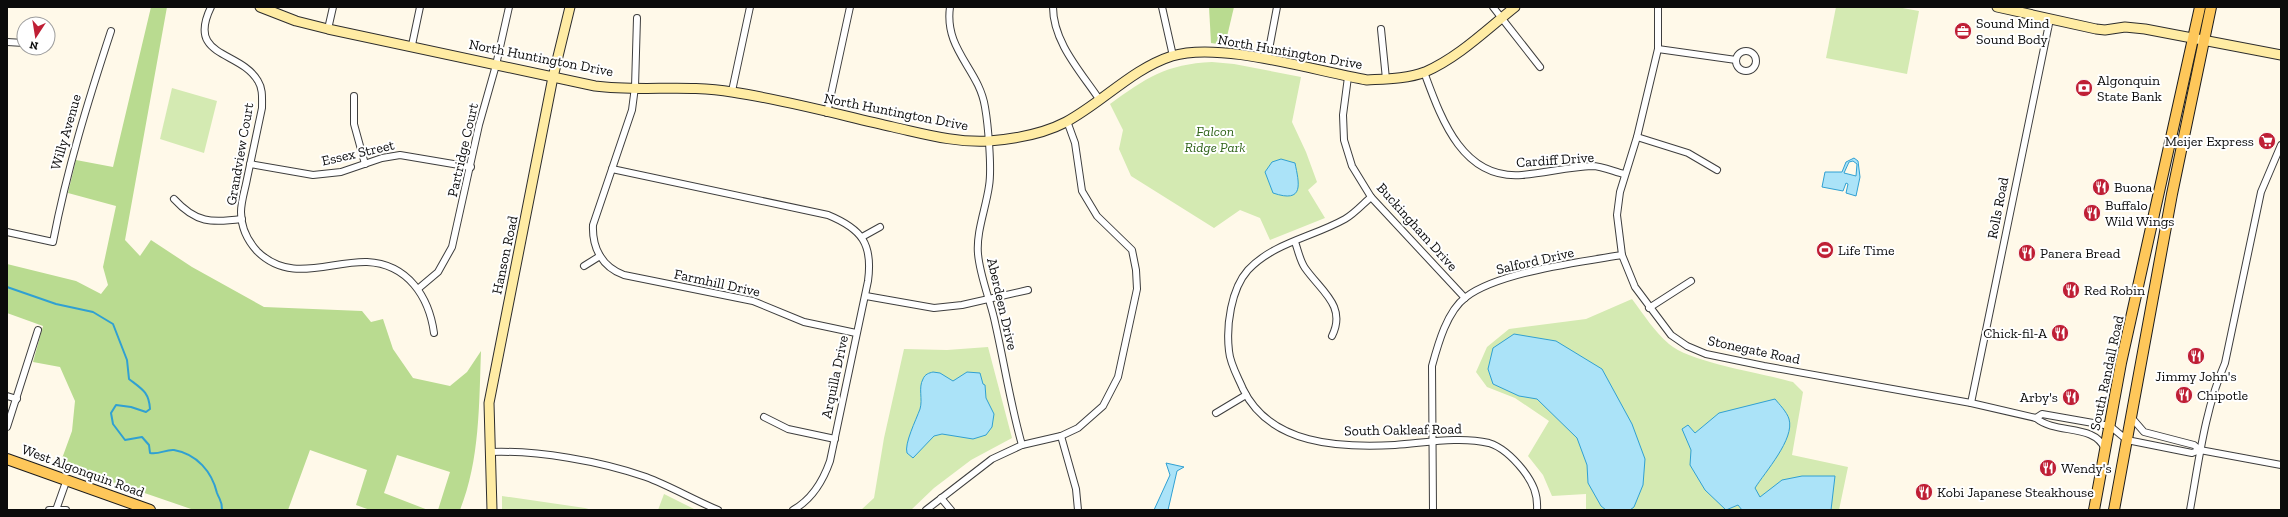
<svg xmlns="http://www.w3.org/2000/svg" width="2288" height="517" font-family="'Zilla Slab',serif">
  <rect width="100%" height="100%" fill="#fff9e9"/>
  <!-- green -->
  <g fill="#d4eab2">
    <path d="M1836,7H1897L1919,11L1907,74L1826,58Z"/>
    <path d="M1212,62L1234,64L1301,77L1292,122L1306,152L1317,182L1308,190L1325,218L1270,240L1260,218L1240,210L1214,228L1131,176L1119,149L1123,130L1110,104C1146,78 1166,64 1212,62Z"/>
    <path d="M172,88L217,101L204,153L160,139Z"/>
    <path d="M1632,299C1644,315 1654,331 1669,344C1691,363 1762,373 1793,382L1803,392L1792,455L1848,467L1839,510H1586V494L1552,496L1543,475L1528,456L1549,421L1515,398L1487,387L1476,372L1487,347L1509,329L1586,319Z"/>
    <path d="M988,347L1012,438L971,460L934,488L911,510H861L874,498L884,438L904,349L947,350Z"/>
    <path d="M664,494L696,510H658Z"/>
    <path d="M502,496L585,508L592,510H502Z"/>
  </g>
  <!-- forest -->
  <g fill="#b9db90">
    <path d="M151,7H167L125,240L140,256L151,240L192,267L264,307L362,311L371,322L383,319L393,349L413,378L450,386L467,372L481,351C479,404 480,460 460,510H438L450,472L397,455L384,493L428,510H370L356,505L367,470L310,450L288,510H194L60,464L72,431L75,401L60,367L33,362L43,326L7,313V264L76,281L101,294L108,285L103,267L116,206L68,193L76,160L113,167Z"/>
    <path d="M1209,7H1234L1225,45L1211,43Z"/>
  </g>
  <!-- water -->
  <g fill="#abe3f8" stroke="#30a0d2" fill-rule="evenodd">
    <path d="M1854,158L1858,161L1860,177L1856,196L1846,193L1848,184L1846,183L1843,191L1822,187L1825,172H1842L1846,162ZM1853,161L1857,164L1856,176L1844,173L1849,162Z"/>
    <path d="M1281,159L1295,163C1299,183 1305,204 1273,193L1265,172L1272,162Z"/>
    <path d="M1514,334L1556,341L1602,369L1632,424L1645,459L1643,485L1634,507L1630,510H1606L1601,506L1588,483L1587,465L1577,438L1537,399L1519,396L1493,384L1488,369L1493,348Z"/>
    <path d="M933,372L940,373L953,381L967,372L980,373L983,384L985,385L986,398L994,414L992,427L986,435L973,439L942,434L934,436L913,458L907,453C904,444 916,420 920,409C923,399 918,388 923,379C925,374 929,373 933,372Z"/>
    <path d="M1775,399C1779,404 1787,412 1789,419C1795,439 1765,472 1755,488L1760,497L1782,480L1802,476H1835L1831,510H1742L1738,505L1726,510L1705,490L1690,465L1691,450L1682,429L1688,425L1695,433L1719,413Z"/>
    <path d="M1166,463L1184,467L1177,471L1168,510H1154L1170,475Z"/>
  </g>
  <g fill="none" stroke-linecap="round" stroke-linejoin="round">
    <!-- stream -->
    <path stroke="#30a0d2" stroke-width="2" d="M7,287L56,304L93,312L113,324L127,360L129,379C142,389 149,392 150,409L146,412L131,407L116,405L111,413L113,424L125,440L142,437L149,445L150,453C159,455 166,449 174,450C197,454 212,472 217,493C220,501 222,500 222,510"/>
    <defs>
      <g id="street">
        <path d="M211,7C186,58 240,50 258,81C263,89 262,98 262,108C257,131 252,155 247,179C245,190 241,201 241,212C241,226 247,240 257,251C290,284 329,261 367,262C408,264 429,297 434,333"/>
        <path d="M950,7C944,50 979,69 985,107C988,124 992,169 989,186C986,208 976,232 978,254C980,276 989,297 994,318C1004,361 1010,403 1022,445"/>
        <path d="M1053,7C1053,42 1081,72 1099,99"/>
        <path d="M1162,7L1173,56"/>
        <path d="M1493,7L1540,67"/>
        <path d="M1658,7V49L1637,137L1620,192L1617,215L1622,255L1635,287L1671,335L1687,346L1706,354L1764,366L1971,403L2036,418C2056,435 2094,423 2105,449"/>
        <path d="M637,18L635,87L632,110L593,225C592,248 602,267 624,275L753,301L804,322L856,333"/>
        <path d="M328,29L333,7"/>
        <path d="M1381,29L1386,79"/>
        <path d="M48,40H50"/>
        <path d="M7,42L24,43"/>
        <path d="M412,45L420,7"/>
        <path d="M1658,49L1736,60"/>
        <circle cx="1746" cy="61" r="10"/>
        <path d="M1267,60L1277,7"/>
        <path d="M1424,72C1441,118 1462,180 1522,175C1545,173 1569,167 1592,166C1602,166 1615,172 1624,174"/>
        <path d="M1348,77L1343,115L1344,140L1352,166L1371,197L1465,298"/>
        <path d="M732,91L750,7"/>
        <path d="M354,96V124L365,164"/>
        <path d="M827,113L850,7"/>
        <path d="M1637,137L1688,153L1717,170"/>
        <path d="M250,164L313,175L341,172L382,158L400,155L471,167"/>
        <path d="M612,169L828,215C862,229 873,244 868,281L830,461C823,481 811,500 793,510"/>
        <path d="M1371,197C1363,204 1354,214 1345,219C1313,237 1273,243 1248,270C1231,289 1226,326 1229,351C1230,364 1238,377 1243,389C1270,445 1340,448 1395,445C1425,443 1459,436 1489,443C1502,447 1515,460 1523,470C1533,483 1538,494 1537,510"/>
        <path d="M174,199C196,223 211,223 242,219"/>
        <path d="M7,232L53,242C67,169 88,101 111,31"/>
        <path d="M862,237L880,227"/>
        <path d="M1295,242C1298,250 1300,261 1305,268C1321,291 1347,306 1332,336"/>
        <path d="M584,266L600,256"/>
        <path d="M419,288L438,272L452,247L479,125L496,65L509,7"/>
        <path d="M866,296L934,308L962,305L1028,290"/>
        <path d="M1649,308L1691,281"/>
        <path d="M7,396L17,399"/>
        <path d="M1971,403L2050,19"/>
        <path d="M1216,413L1246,395"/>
        <path d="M764,417L788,429L835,439"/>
        <path d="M2131,417L2144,432L2194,445L2200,450"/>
        <path d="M2036,418L2042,414L2110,426L2127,440L2192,453L2200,450L2281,465"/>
        <path d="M7,427L38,330"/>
        <path d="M1061,436L1076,489L1078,510"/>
        <path d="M489,452C537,450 600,461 646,477C670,486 694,500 718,510"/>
        <path d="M941,498L951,510"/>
        <path d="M49,510H66"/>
        <path d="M56,510L67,479"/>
        <path d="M926,510L992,459L1022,445L1061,436L1078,428L1103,406L1118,377L1137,289L1136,270L1132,250L1097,216L1082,191L1075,143L1067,121"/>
        <path d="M1433,510L1432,366C1438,344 1447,311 1466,297C1499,272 1580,262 1622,255"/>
        <path d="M2190,510C2199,460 2205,409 2225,363L2261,192L2281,145"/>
      </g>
      <g id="secondary">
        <path d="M260,7L296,21L328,29L595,86C641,92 687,84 732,92C786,100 840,115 893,127C925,134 956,143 989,141C1015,139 1043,134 1066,122C1103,102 1132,69 1172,56C1220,41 1315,71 1367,80C1385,79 1407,79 1425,72C1459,57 1486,30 1515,7"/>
        <path d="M1997,7L2096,29L2105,30L2125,27L2145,29L2281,55"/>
        <path d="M492,510L489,403L553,77L570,7"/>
      </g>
      <g id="primary">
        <path d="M7,459L150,510"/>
        <path d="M2094,510L2121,363L2200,7"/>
        <path d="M2114,510L2172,194L2211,7"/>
      </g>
    </defs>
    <!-- street casing -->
    <use href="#street" stroke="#3e3e3e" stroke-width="8"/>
    <!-- secondary casing -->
    <use href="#secondary" stroke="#2d2d2d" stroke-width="11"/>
    <!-- primary casing -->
    <use href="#primary" stroke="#1c1c1c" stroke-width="12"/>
    <!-- street -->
    <use href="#street" stroke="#fff" stroke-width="6"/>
    <!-- secondary -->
    <use href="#secondary" stroke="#ffeca4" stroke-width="9"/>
    <!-- primary -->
    <use href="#primary" stroke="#fec75a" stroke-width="10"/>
  </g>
  <!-- icons -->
  <defs>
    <symbol id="office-disc" viewBox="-11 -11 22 22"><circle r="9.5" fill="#bf1f35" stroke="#fff"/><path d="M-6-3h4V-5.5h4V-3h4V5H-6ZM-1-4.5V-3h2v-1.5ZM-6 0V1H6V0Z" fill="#fff"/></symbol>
    <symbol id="bank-disc" viewBox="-11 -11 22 22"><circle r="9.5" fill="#bf1f35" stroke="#fff"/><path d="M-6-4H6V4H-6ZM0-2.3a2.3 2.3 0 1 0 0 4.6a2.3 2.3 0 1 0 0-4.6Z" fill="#fff"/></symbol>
    <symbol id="supermarket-disc" viewBox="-11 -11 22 22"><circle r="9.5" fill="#bf1f35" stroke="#fff"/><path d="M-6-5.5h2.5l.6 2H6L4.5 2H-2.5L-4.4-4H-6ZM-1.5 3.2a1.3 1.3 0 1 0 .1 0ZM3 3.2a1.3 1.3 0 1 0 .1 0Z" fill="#fff"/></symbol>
    <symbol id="restaurant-disc" viewBox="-11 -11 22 22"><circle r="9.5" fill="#bf1f35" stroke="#fff"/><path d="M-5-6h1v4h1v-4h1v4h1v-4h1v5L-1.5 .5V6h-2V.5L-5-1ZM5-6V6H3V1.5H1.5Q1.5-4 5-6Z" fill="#fff"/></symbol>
    <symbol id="stadium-disc" viewBox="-11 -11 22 22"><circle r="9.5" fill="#bf1f35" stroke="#fff"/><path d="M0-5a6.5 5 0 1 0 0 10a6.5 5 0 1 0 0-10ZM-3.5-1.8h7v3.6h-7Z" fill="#fff"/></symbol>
  </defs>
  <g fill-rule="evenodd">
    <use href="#office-disc" x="1953" y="21" width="20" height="20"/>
    <use href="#bank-disc" x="2074" y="78" width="20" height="20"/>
    <use href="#supermarket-disc" x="2257" y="131" width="20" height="20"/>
    <use href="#restaurant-disc" x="2091" y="177" width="20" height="20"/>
    <use href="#restaurant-disc" x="2082" y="203" width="20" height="20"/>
    <use href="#stadium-disc" x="1815" y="240" width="20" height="20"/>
    <use href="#restaurant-disc" x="2017" y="243" width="20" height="20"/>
    <use href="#restaurant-disc" x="2061" y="280" width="20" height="20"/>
    <use href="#restaurant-disc" x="2050" y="323" width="20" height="20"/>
    <use href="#restaurant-disc" x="2186" y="346" width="20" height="20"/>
    <use href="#restaurant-disc" x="2174" y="385" width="20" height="20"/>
    <use href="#restaurant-disc" x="2061" y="387" width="20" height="20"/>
    <use href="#restaurant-disc" x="2038" y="458" width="20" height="20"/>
    <use href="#restaurant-disc" x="1914" y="482" width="20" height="20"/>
  </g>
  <g text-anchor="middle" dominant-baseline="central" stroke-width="4" stroke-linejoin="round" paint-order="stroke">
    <!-- poi labels -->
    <g font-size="14" fill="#0b0b0b" stroke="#fff" text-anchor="start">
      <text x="1976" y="23">Sound Mind<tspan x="1976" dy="16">Sound Body</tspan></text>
      <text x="2097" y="80">Algonquin<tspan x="2097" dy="16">State Bank</tspan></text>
      <text x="2254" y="141" text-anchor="end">Meijer Express</text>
      <text x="2114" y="187">Buona</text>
      <text x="2105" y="205">Buffalo<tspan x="2105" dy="16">Wild Wings</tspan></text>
      <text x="1838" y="250">Life Time</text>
      <text x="2040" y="253">Panera Bread</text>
      <text x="2084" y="290">Red Robin</text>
      <text x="2047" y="333" text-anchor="end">Chick-fil-A</text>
      <text x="2196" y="376" text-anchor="middle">Jimmy John's</text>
      <text x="2197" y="395">Chipotle</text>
      <text x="2058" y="397" text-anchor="end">Arby's</text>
      <text x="2061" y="468">Wendy's</text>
      <text x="1937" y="492">Kobi Japanese Steakhouse</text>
    </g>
    <!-- street labels -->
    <g font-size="14" fill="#0b0b0b" stroke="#fff">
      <text transform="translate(1290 52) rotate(10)">North Huntington Drive</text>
      <text transform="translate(541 58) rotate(11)">North Huntington Drive</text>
      <text transform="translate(896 112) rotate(11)">North Huntington Drive</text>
      <text transform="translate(66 132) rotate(-74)">Willy Avenue</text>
      <text transform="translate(463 150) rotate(-77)">Partridge Court</text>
      <text transform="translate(358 153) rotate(-13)">Essex Street</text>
      <text transform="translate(240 154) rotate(-80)">Grandview Court</text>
      <text transform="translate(1555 160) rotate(-4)">Cardiff Drive</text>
      <text transform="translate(1998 208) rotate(-79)">Rolls Road</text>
      <text transform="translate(1417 227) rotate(48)">Buckingham Drive</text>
      <text transform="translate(505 255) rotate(-78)">Hanson Road</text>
      <text transform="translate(1535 261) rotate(-13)">Salford Drive</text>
      <text transform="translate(717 283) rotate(12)">Farmhill Drive</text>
      <text transform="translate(1002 304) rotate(77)">Aberdeen Drive</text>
      <text transform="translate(1754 350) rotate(12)">Stonegate Road</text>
      <text transform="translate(2107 373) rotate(-78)">South Randall Road</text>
      <text transform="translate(835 377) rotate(-78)">Arquilla Drive</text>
      <text transform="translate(1403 430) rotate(-1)">South Oakleaf Road</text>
      <text transform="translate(83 471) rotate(20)">West Algonquin Road</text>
    </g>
    <!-- park labels -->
    <g font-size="14" font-style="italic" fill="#30641a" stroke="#fff">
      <text x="1215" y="131">Falcon<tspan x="1215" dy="16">Ridge Park</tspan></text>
    </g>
  </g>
  <!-- border -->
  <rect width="2288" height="517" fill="none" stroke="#0b0b0b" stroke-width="16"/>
  <!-- north arrow -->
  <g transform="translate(36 36) rotate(192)"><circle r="19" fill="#ffffff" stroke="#9d9d9d"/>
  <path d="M0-3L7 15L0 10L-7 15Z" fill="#bf1f35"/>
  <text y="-6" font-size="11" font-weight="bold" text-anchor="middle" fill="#0b0b0b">N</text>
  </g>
</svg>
